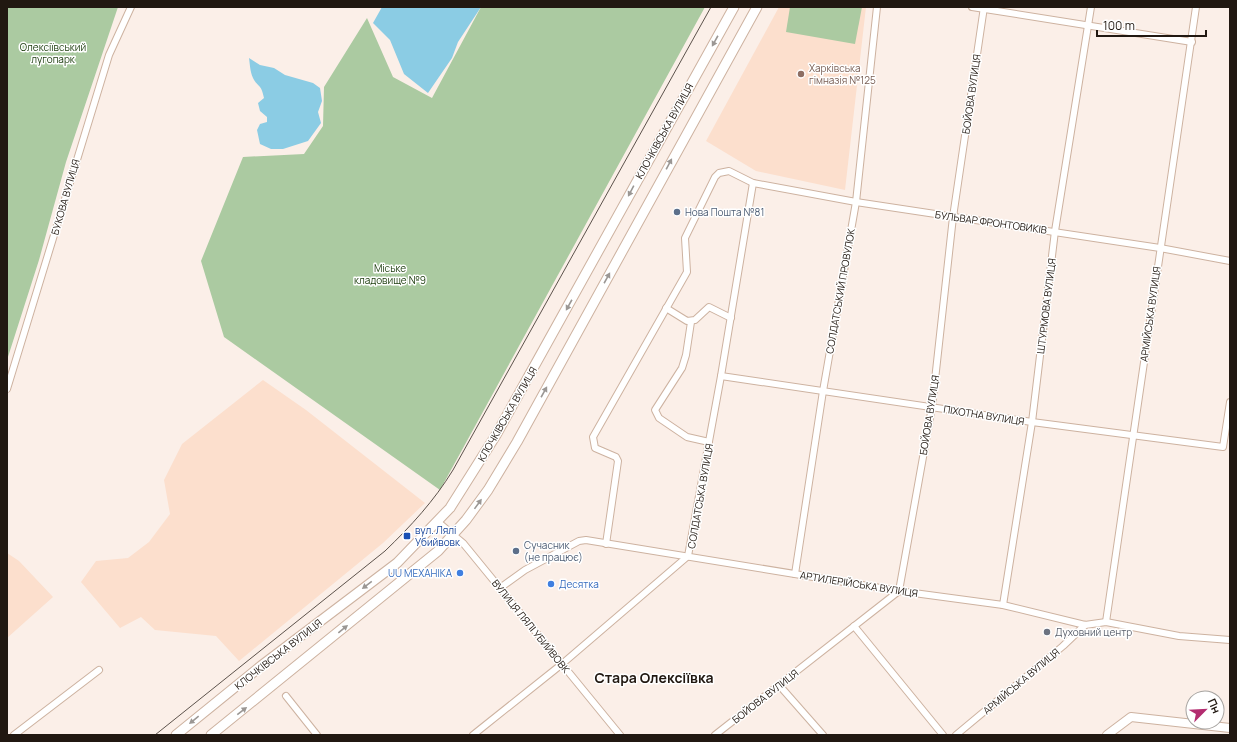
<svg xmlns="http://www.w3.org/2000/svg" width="1237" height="742" font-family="Manrope,sans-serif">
  <rect width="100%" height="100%" fill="#fbefe8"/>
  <!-- built -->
  <g fill="#fcdfcd">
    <path d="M779,7H866L845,190L756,171L706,141Z"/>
    <path d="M263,380L306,410L425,503L383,543L239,661L216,636L155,630L141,617L120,628L81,582L96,561L128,558L149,542L170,514L164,480L182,444Z"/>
    <path d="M7,553L19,561L53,597L7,638Z"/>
  </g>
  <!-- green -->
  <g fill="#abcaa1">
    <path d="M7,7H118L66,162L39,260L7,360Z"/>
    <path d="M481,7H705L440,490L224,337L201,261L243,157L304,154L323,126L324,87L367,18L393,77L432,98Z"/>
    <path d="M790,7H862L855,44L786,32Z"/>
  </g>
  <!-- water -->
  <g fill="#8bcce4">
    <path d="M382,7H481L458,42L452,58L428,93L404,74L390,40L373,23Z"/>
    <path d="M249,58L260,65L274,68L285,75L313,83L320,88L322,101L318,112L321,123L308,141L283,149H271L260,144L257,130L260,124L267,122V117L260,111L258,103L264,98C261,83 258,88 253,78C250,71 250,65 249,58Z"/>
  </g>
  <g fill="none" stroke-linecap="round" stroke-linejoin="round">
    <defs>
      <g id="street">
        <path d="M972,7L1192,42"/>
        <path d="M666,308L687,321L695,320L709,307L731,318"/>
        <path d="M691,322L686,355L682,368L655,410L659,418L687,437L709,442"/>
        <path d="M721,376L1032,422L1223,447L1230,402"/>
        <path d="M7,389L109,55L131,7"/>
        <path d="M438,522L463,543L620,735"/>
        <path d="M606,544L618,461L616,457L595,448L593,437L687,272L685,238L715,177L719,173L729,171L753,183L856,202L1160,248L1230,261"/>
        <path d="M795,574L823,391L856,202L877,7"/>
        <path d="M500,588L525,570L579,541L586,540L899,591L1003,605L1085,625L1106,622L1179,636L1230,640"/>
        <path d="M1003,605L1032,422L1055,231L1091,7"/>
        <path d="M1106,622L1196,7"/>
        <path d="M854,626L943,735"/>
        <path d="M779,685L823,735"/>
        <path d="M286,696L317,735"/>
        <path d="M14,735L99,670"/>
        <path d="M473,735L562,664L688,556L721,376L753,183"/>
        <path d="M715,735L899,591L932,407L953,217L984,7"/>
        <path d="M956,735L1063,646L1085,625"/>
      </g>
      <path id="secondary" d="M1107,735L1131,717L1230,728"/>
      <g id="primary">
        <path d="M176,735L261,666L397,563L450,508L496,435L734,7"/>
        <path d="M211,735L438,551L466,520L488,490L517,442L757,7"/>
      </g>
    </defs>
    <!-- street casing -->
    <use href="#street" stroke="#cdb2a0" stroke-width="8"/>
    <!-- secondary casing -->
    <use href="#secondary" stroke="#cdb2a0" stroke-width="10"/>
    <!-- primary casing -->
    <use href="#primary" stroke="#cdb2a0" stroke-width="11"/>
    <!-- street -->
    <use href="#street" stroke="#fff" stroke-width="6"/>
    <!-- secondary -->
    <use href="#secondary" stroke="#fff" stroke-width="8"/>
    <!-- primary -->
    <use href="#primary" stroke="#fff" stroke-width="9"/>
    <!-- tram -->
    <path stroke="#5c524b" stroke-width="1" d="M155,735L385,551C411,526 434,501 453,470L711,7"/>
  </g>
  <!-- one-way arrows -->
  <defs><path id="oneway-solid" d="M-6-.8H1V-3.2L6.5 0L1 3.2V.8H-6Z"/></defs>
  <g fill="#9b9794">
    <use href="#oneway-solid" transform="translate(715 41) rotate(119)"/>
    <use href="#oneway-solid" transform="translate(669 164) rotate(-62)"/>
    <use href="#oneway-solid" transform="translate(631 191) rotate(118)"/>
    <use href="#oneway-solid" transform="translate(607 278) rotate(-61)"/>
    <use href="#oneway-solid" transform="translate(569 305) rotate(119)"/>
    <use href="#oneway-solid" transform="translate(544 392) rotate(-61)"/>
    <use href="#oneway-solid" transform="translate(478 504) rotate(-54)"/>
    <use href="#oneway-solid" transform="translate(367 585) rotate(143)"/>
    <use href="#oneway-solid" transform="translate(343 629) rotate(-39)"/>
    <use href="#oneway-solid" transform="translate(242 711) rotate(-38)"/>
    <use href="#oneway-solid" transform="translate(194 720) rotate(141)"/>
  </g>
  <!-- markers -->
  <circle fill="#8d6e63" stroke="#fff" stroke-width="1.5" cx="801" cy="74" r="4"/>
  <g fill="#5c6f8a" stroke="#fff" stroke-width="1.5">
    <circle cx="677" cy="212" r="4"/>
    <circle cx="516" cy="551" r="4"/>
  </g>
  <rect fill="#1a4fb4" stroke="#fff" stroke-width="1.5" x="403" y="532" width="8" height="8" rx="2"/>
  <g fill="#3f7fe0" stroke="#fff" stroke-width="1.5">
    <circle cx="460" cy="573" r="4"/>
    <circle cx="551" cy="584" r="4"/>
  </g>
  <circle fill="#6b7280" stroke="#fff" stroke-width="1.5" cx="1047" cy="632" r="4"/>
  <g text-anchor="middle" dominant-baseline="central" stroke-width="3" stroke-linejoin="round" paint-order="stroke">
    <!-- park labels -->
    <g font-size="10" fill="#173808" stroke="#fff">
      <text x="53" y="47">Олексіївський<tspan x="53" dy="12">лугопарк</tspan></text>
      <text x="390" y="268">Міське<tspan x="390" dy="12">кладовище №9</tspan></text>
    </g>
    <!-- education labels -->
    <g font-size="10" fill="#785e54" stroke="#fff" text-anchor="start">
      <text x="809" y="68">Харківська<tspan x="809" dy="12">гімназія №125</tspan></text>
    </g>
    <!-- street labels -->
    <g font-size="10" fill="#211811" stroke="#fff">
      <text transform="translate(971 94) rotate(-82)">БОЙОВА ВУЛИЦЯ</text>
      <text transform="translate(664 131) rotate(-61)">КЛОЧКІВСЬКА ВУЛИЦЯ</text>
      <text transform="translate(65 197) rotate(-74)">БУКОВА ВУЛИЦЯ</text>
      <text transform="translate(991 222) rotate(8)">БУЛЬВАР ФРОНТОВИКІВ</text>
      <text transform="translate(840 291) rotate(-80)">СОЛДАТСЬКИЙ ПРОВУЛОК</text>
      <text transform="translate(1046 306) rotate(-83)">ШТУРМОВА ВУЛИЦЯ</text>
      <text transform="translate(1150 314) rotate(-82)">АРМІЙСЬКА ВУЛИЦЯ</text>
      <text transform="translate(507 414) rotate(-60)">КЛОЧКІВСЬКА ВУЛИЦЯ</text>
      <text transform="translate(929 415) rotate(-81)">БОЙОВА ВУЛИЦЯ</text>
      <text transform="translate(984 415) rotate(9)">ПІХОТНА ВУЛИЦЯ</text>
      <text transform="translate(700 496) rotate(-80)">СОЛДАТСЬКА ВУЛИЦЯ</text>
      <text transform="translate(859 584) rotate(9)">АРТИЛЕРІЙСЬКА ВУЛИЦЯ</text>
      <text transform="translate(531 626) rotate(51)">ВУЛИЦЯ ЛЯЛІ УБИЙВОВК</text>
      <text transform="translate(278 654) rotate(-38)">КЛОЧКІВСЬКА ВУЛИЦЯ</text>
      <text transform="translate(1021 681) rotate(-40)">АРМІЙСЬКА ВУЛИЦЯ</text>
      <text transform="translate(765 696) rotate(-38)">БОЙОВА ВУЛИЦЯ</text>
    </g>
    <!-- service labels -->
    <g font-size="10" fill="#4e5e75" stroke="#fff" text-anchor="start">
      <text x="685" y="212">Нова Пошта №81</text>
      <text x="524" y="545">Сучасник<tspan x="524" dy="12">(не працює)</tspan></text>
    </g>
    <!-- transit labels -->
    <g font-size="10" fill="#164399" stroke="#fff" text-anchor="start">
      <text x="415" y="530">вул. Лялі<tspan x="415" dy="12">Убийвовк</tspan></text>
    </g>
    <!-- shop labels -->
    <g font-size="10" fill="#366cbe" stroke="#fff" text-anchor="end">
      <text x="452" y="573">UU МЕХАНІКА</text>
      <text x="559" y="584" text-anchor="start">Десятка</text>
    </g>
    <!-- worship labels -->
    <g font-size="10" fill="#5b616d" stroke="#fff" text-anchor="start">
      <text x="1055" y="632">Духовний центр</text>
    </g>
    <!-- district labels -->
    <g font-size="14" font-weight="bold" fill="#211811" stroke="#fff">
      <text x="654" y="677">Стара Олексіївка</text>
    </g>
  </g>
  <!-- border -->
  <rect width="1237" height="742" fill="none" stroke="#211811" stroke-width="16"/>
  <!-- north arrow -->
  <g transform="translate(1205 710) rotate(66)"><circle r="19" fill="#ffffff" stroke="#a6a3a0"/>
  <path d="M0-3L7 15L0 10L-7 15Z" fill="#b32c70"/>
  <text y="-6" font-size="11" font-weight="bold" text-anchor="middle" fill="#211811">Пн</text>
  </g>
  <!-- scale -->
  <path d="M1097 30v6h109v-6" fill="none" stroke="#211811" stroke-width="2"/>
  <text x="1103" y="30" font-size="12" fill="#211811" stroke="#ffffff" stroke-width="3" paint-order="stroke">100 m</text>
</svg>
